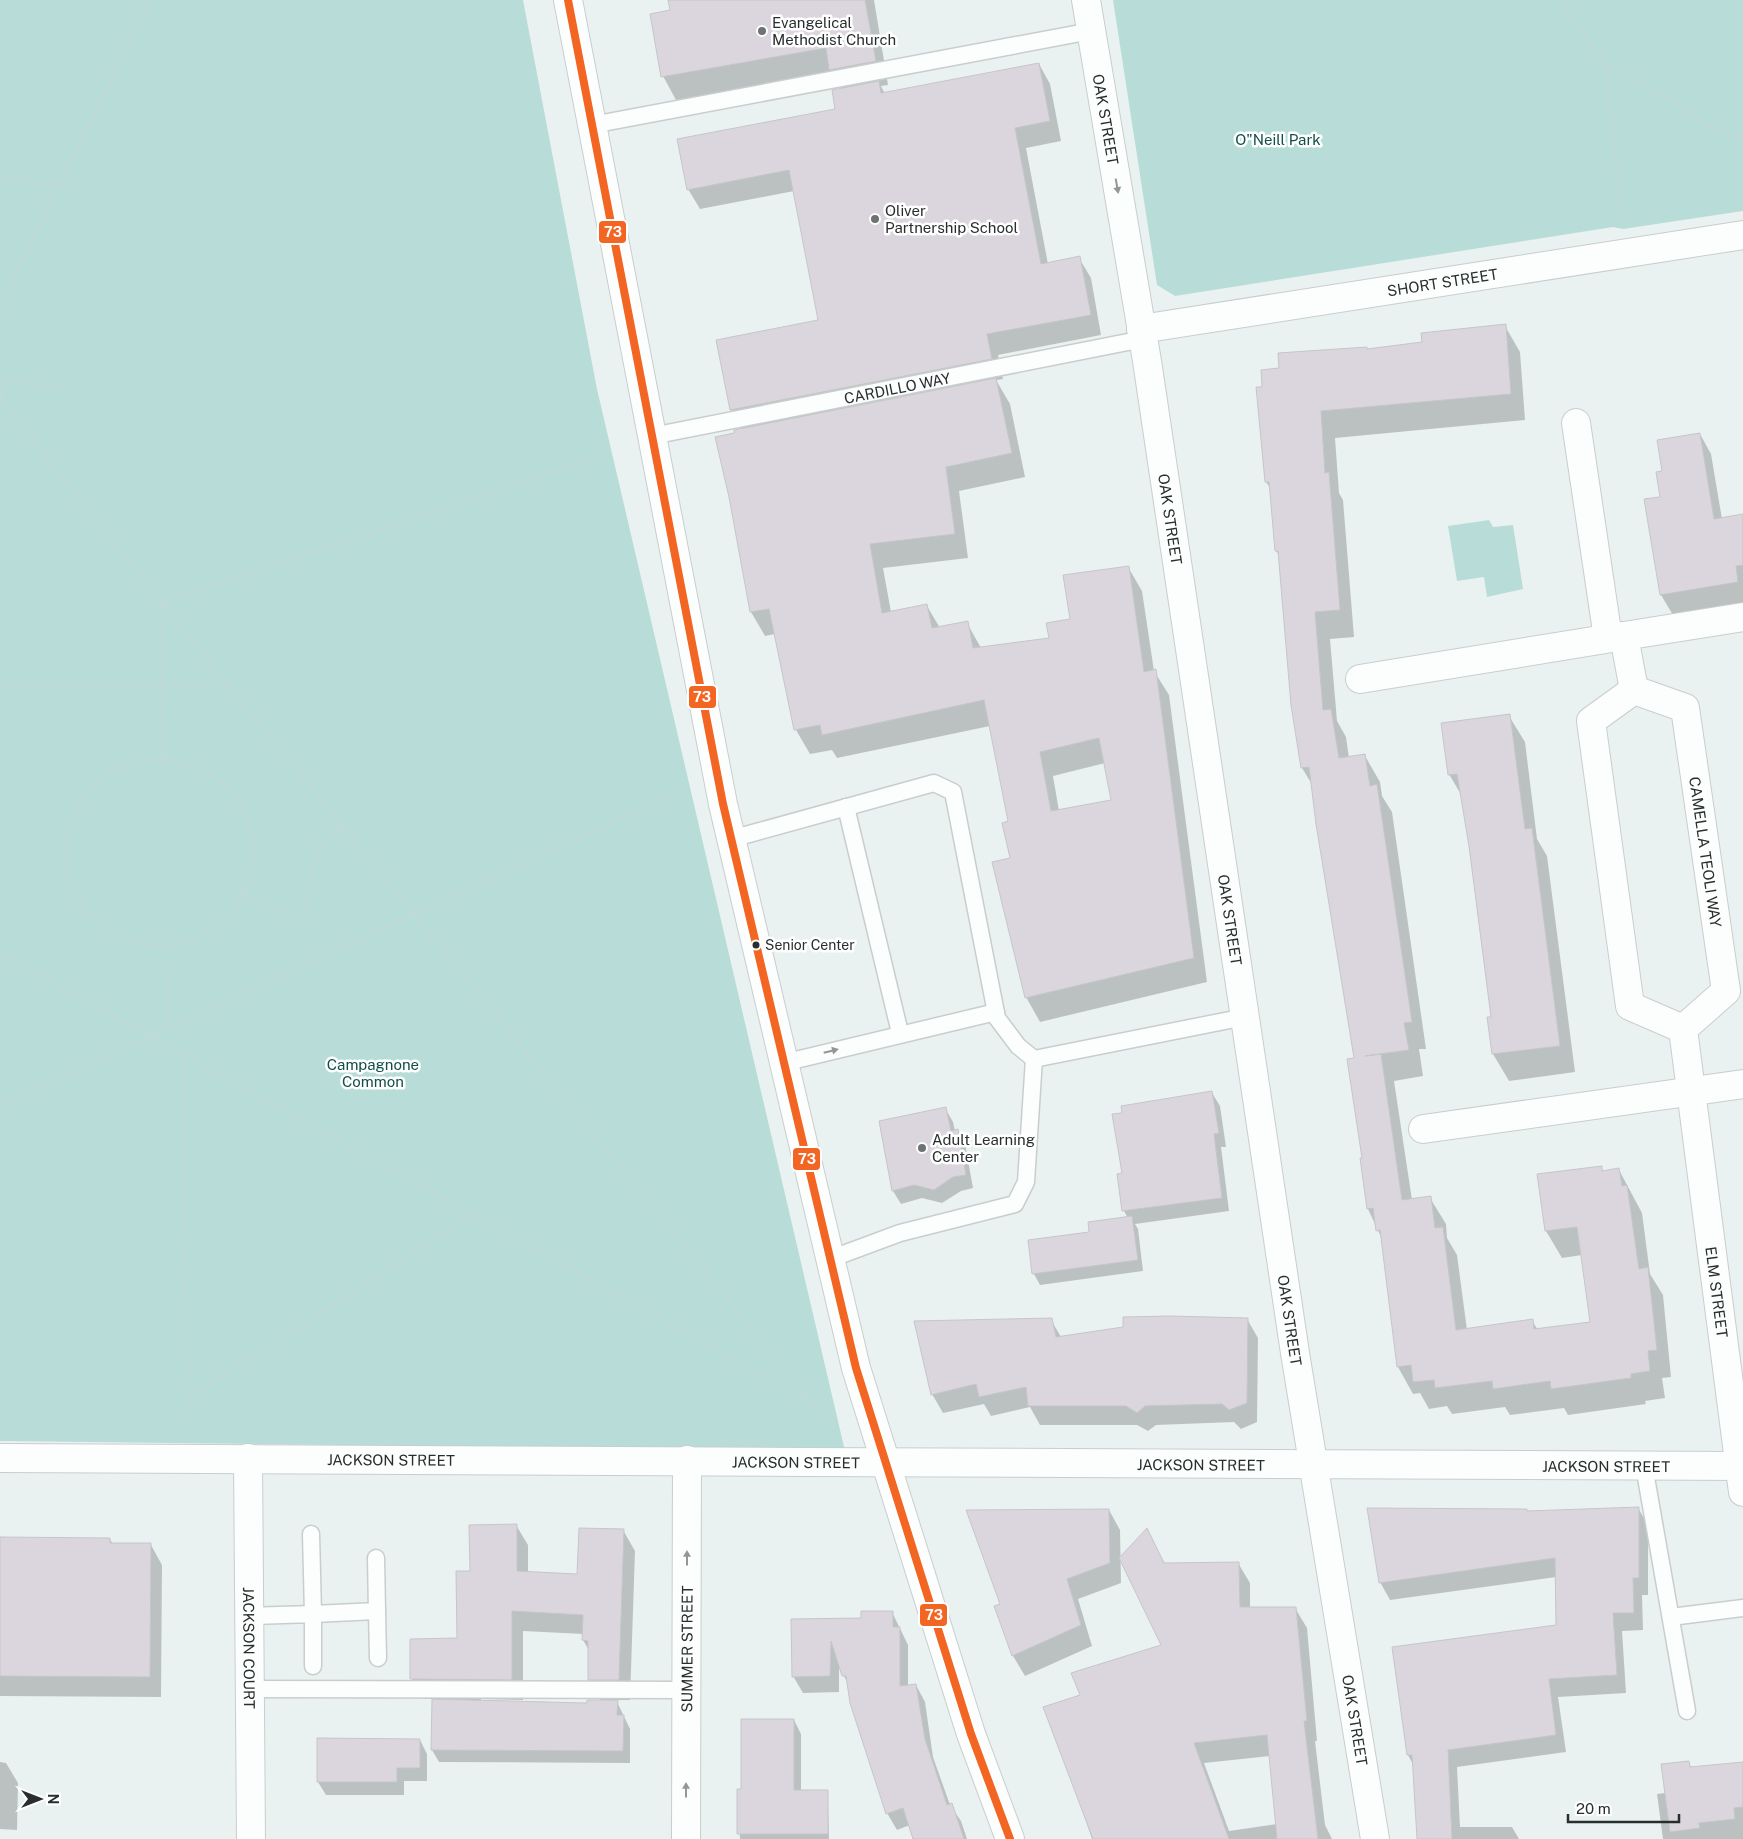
<svg xmlns="http://www.w3.org/2000/svg" width="1743" height="1839" font-family="'Public Sans',sans-serif">
  <rect width="100%" height="100%" fill="#eaf2f1"/>
  <!-- green -->
  <g fill="#b8ddd8">
    <path d="M0,0H523L597,389L845,1451L0,1441Z"/>
    <path d="M1113,0H1743V211L1623,229L1613,227L1175,296L1157,285Z"/>
    <path d="M1489,520L1493,527L1513,525L1523,589L1487,597L1484,577L1457,581L1448,526Z"/>
  </g>
  <!-- shadow -->
  <g fill="#0003" fill-rule="evenodd">
    <path d="M669,0H874L888,85L881,86L885,94L1039,64L1050,84L1061,141L1026,148L1048,264L1079,258L1091,278L1101,335L998,355L1003,379L996,380L1010,404L1025,477L959,491L968,558L883,568L891,612L927,606L940,628L967,623L981,648L1050,639L1128,567L1142,591L1154,671L1169,695L1207,982L1040,1022L1026,997L1010,822L990,726L837,758L832,750L810,754L796,730L775,634L765,636L751,612L736,434L743,430L731,410L718,341L819,321L794,191L700,209L688,189L836,110L842,89L831,73L676,100L663,76L671,11ZM1105,763L1113,801L1059,811L1053,776Z"/>
    <path d="M1505,326L1520,352L1525,420L1335,438L1339,493L1343,500L1354,637L1330,639L1337,721L1346,737L1349,758L1365,756L1380,782L1382,796L1392,812L1426,1049H1419L1423,1076L1394,1081L1412,1200L1430,1198L1446,1224L1447,1238L1457,1255L1467,1330L1532,1321L1538,1330L1591,1324L1582,1255L1562,1258L1546,1231L1539,1175L1601,1167L1604,1172L1619,1170L1642,1213L1650,1274L1663,1295L1671,1377L1662,1378L1665,1398L1645,1401L1646,1404L1568,1415L1564,1408L1510,1415L1505,1407L1452,1414L1447,1406L1429,1409L1420,1393L1413,1394L1398,1367L1382,1239L1368,1209L1356,1059L1313,786L1302,768L1293,705L1280,556L1276,551L1271,489L1266,482L1263,388L1281,369L1367,350L1423,343Z"/>
    <path d="M1700,434L1711,454L1722,519L1743,516V603L1673,615L1661,595L1663,472Z"/>
    <path d="M1509,716L1525,742L1537,839L1547,856L1575,1072L1509,1081L1493,1054L1488,1018H1493L1463,798L1449,774Z"/>
    <path d="M1212,1093L1220,1106L1226,1147H1221L1229,1211L1135,1224L1138,1229L1143,1271L1040,1285L1034,1274L1090,1233L1128,1218L1124,1211L1123,1174Z"/>
    <path d="M945,1108L953,1122L955,1131H958L965,1144L973,1188L961,1191L942,1203L922,1198L901,1204L893,1191L880,1122Z"/>
    <path d="M1247,1319L1258,1338L1257,1422L1241,1429L1234,1422L1156,1425L1148,1431L1137,1425H1040L1030,1407L991,1416L984,1404L943,1413L932,1394L1051,1320L1061,1337Z"/>
    <path d="M1638,1508L1648,1525V1595H1642L1643,1630L1622,1631L1626,1693L1558,1697L1566,1752L1457,1767L1460,1827H1512L1519,1839H1418L1414,1766L1408,1755L1393,1648L1558,1626L1556,1577L1390,1600L1380,1582L1527,1512Z"/>
    <path d="M1109,1510L1120,1530L1121,1583L1078,1599L1092,1646L1025,1676L1013,1656L996,1607L1002,1604Z"/>
    <path d="M516,1525L528,1545V1573L578,1575L623,1530L635,1551L630,1700H616L630,1729V1763L439,1762L432,1750L434,1699H423L412,1679L411,1640L458,1639L471,1572ZM523,1631L583,1634V1640L590,1652L589,1679L601,1701L589,1704L481,1702V1699L523,1700Z"/>
    <path d="M1147,1530L1165,1564L1238,1563L1250,1583V1608H1295L1307,1628L1317,1741H1315L1325,1825L1332,1839H1092L1068,1767L1060,1752L1045,1708L1081,1696L1163,1645ZM1270,1756L1277,1824L1229,1831L1204,1763Z"/>
    <path d="M0,1538L110,1539L113,1545H151L162,1565L161,1697L0,1696Z"/>
    <path d="M892,1612L908,1645V1686L916,1685L925,1702L933,1757L950,1805L961,1821L967,1839H915L910,1825L897,1830L887,1813L849,1686L839,1666V1692L803,1693L793,1676V1620L862,1619Z"/>
    <path d="M794,1720L801,1734V1791L828,1805L829,1839H740L738,1790H742Z"/>
    <path d="M420,1740L427,1754V1781H404V1795H326L318,1782Z"/>
    <path d="M0,1762L6,1763L18,1783L17,1830L0,1829Z"/>
    <path d="M1688,1762L1692,1768L1743,1766V1839H1663L1657,1794L1665,1793Z"/>
  </g>
  <!-- building -->
  <g fill="#dbd6de" stroke="#c5c6c7" fill-rule="evenodd">
    <path d="M668,0H865L876,61L829,70L826,48L661,77L650,14L670,10Z"/>
    <path d="M1039,63L1050,121L1015,128L1041,264L1080,256L1091,315L987,334L992,359L730,410L716,340L818,320L789,170L687,190L677,139L835,109L832,90L879,81L881,93Z"/>
    <path d="M1506,324L1511,394L1321,411L1325,473L1329,472L1340,610L1315,612L1323,710L1331,709L1339,758L1365,754L1370,786L1377,784L1412,1022L1404,1023L1409,1050L1365,1056L1381,1054L1402,1200L1431,1196L1435,1228L1443,1227L1456,1330L1533,1319L1534,1329L1590,1322L1577,1227L1545,1231L1537,1174L1602,1166V1171L1619,1168L1622,1186L1627,1185L1639,1269L1648,1267L1657,1350L1648,1351L1650,1371L1631,1374V1378L1551,1389L1550,1381L1493,1389L1492,1381L1435,1388L1434,1380L1413,1382L1411,1365L1397,1367L1380,1230L1376,1231L1373,1208L1367,1209L1360,1158H1362L1347,1059L1354,1058L1316,824L1309,767L1301,768L1291,705L1278,551H1275L1269,482H1265L1256,387H1262L1261,370L1279,368L1278,353L1367,347V349L1422,342L1421,333Z"/>
    <path d="M996,378L1012,453L946,467L955,534L870,544L882,613L927,604L932,628L968,621L973,648L1049,638L1046,623L1070,619L1063,575L1129,566L1144,672L1156,669L1194,958L1025,998L992,862L1010,858L1002,823L1008,821L984,700L822,735L820,725L794,730L769,609L750,612L729,497L715,437L734,433V430ZM1099,738L1111,800L1051,811L1040,752Z"/>
    <path d="M1700,433L1714,519L1743,514V565L1736,566L1738,582L1660,595L1644,499L1660,497L1656,472L1662,471L1657,440Z"/>
    <path d="M1510,714L1525,829L1532,828L1560,1046L1492,1054L1487,1017H1491L1469,846L1457,774L1448,775L1441,723Z"/>
    <path d="M1212,1091L1219,1133L1214,1134L1222,1198L1122,1211L1117,1174L1122,1173L1112,1114L1122,1113L1121,1106Z"/>
    <path d="M946,1107L951,1131L958,1129L966,1175L953,1177L934,1190L914,1185L892,1191L879,1121Z"/>
    <path d="M1132,1216L1138,1260L1032,1274L1028,1240L1089,1232L1088,1222Z"/>
    <path d="M1170,1316L1248,1318L1247,1403L1229,1410L1222,1404L1145,1406L1137,1413L1126,1406H1028L1026,1387L979,1397L976,1384L931,1395L914,1321L1052,1318L1056,1337L1123,1327V1317Z"/>
    <path d="M1639,1507V1578H1633L1634,1613H1613L1617,1675L1549,1679L1556,1735L1448,1750L1452,1839H1417L1412,1755H1407L1392,1647L1556,1625L1555,1558L1379,1583L1367,1508L1527,1509V1511Z"/>
    <path d="M1109,1509L1110,1563L1067,1579L1081,1625L1012,1656L994,1606L1000,1604L966,1510Z"/>
    <path d="M517,1524V1571L577,1574L579,1528L624,1529L619,1680H588V1641L582,1640L583,1615L512,1611V1680L410,1679V1639L457,1638L456,1571H470L469,1525Z"/>
    <path d="M1147,1528L1164,1563L1239,1562L1240,1607H1296L1307,1721H1304L1318,1839H1277L1267,1735L1194,1743L1229,1839H1093L1043,1707L1080,1695L1071,1673L1161,1645L1119,1558Z"/>
    <path d="M0,1537L110,1538V1543H151L150,1677L0,1676Z"/>
    <path d="M861,1611H893V1627H900V1686L916,1684L925,1739L947,1805L952,1803L964,1839H913L903,1808L886,1814L850,1703L846,1676H842L831,1641L830,1676L792,1677L791,1619L861,1618Z"/>
    <path d="M432,1699L587,1703V1700H618L617,1715H624L623,1751L431,1750Z"/>
    <path d="M741,1719H794V1790H828V1834H737V1789H741Z"/>
    <path d="M317,1738L420,1739V1768H397V1782H317Z"/>
    <path d="M1689,1761L1690,1767L1743,1762V1807L1734,1808L1735,1819L1699,1823L1700,1828L1670,1832L1661,1764Z"/>
  </g>
  <g fill="none" stroke-linecap="round" stroke-linejoin="round">
    <defs>
      <g id="service">
        <path d="M592,125L1091,31"/>
        <path id="s1" d="M652,436L1143,339"/>
        <path d="M846,807L900,1033"/>
        <path d="M731,839L934,783L953,792L997,1018L1018,1046L1034,1059L1245,1017"/>
        <path d="M783,1063L996,1012"/>
        <path d="M830,1259L900,1233L1015,1204L1026,1182L1034,1059"/>
        <path d="M1644,1466L1687,1711"/>
        <path d="M311,1534L313,1614L377,1611L376,1558"/>
        <path d="M377,1611L378,1658"/>
        <path d="M250,1616L313,1614V1666"/>
        <path d="M1671,1617L1743,1608"/>
        <path d="M250,1689L687,1690"/>
      </g>
      <g id="minor">
        <path id="s2" d="M1086,0L1147,361L1295,1353L1375,1839"/>
        <path id="s3" d="M1141,329L1743,235"/>
        <path d="M1576,423L1608,638"/>
        <path d="M1360,679L1624,636"/>
        <path d="M1634,690L1624,636L1743,617"/>
        <path id="s4" d="M1683,1029L1630,1006L1591,721L1634,690L1685,708L1726,991L1683,1029L1743,1492"/>
        <path d="M1423,1129L1743,1084"/>
        <path id="s5" d="M248,1458L251,1839"/>
        <path id="s6" d="M686,1839L687,1460"/>
      </g>
      <g id="secondary">
        <path d="M568,0L723,804L856,1368L971,1734L1010,1839"/>
        <path id="s7" d="M0,1458C581,1459 1162,1466 1743,1466"/>
      </g>
    </defs>
    <!-- service casing -->
    <use href="#service" stroke="#c8cecd" stroke-width="19"/>
    <!-- minor casing -->
    <use href="#minor" stroke="#c8cecd" stroke-width="30"/>
    <!-- secondary casing -->
    <use href="#secondary" stroke="#c8cecd" stroke-width="30"/>
    <!-- path -->
    <g stroke="#d2d4d4" stroke-width="3" stroke-dasharray="1 4" stroke-linecap="butt">
      <path d="M1562,0L1605,63L1668,98L1706,124L1743,140"/>
      <path d="M1605,64L1622,222"/>
      <path d="M0,178L60,185"/>
      <path d="M0,307L150,0"/>
      <path d="M0,394L11,380L59,389"/>
      <path d="M0,398L172,616L811,1402L837,1423"/>
      <path d="M0,685H229"/>
      <circle cx="159" cy="852" r="93"/>
      <path d="M164,760L161,685L162,603L606,456"/>
      <path d="M242,893L302,922L311,886L315,852L342,825"/>
      <path d="M165,946L170,1027"/>
      <path d="M0,953L808,1400"/>
      <path d="M184,1055L187,1418"/>
      <path d="M0,1106L680,791"/>
      <path d="M188,1398L471,1216"/>
    </g>
    <!-- service -->
    <use href="#service" stroke="#fcfdfd" stroke-width="16"/>
    <!-- minor -->
    <use href="#minor" stroke="#fcfdfd" stroke-width="28"/>
    <!-- secondary -->
    <use href="#secondary" stroke="#fcfdfd" stroke-width="28"/>
    <defs>
      <path id="bus-1" d="M568,0L723,804L856,1368L971,1734L1010,1839"/>
    </defs>
    <!-- bus-1 casing -->
    <use href="#bus-1" stroke="#fff" stroke-width="11"/>
    <!-- bus-1 -->
    <use href="#bus-1" stroke="#f26522" stroke-width="8"/>
  </g>
  <!-- one-way arrows -->
  <defs><path id="oneway-solid" d="M-6-.8H1V-3.2L6.5 0L1 3.2V.8H-6Z" transform="scale(1.25)"/></defs>
  <g fill="#929695">
    <use href="#oneway-solid" transform="translate(1117 186) rotate(80)"/>
    <use href="#oneway-solid" transform="translate(831 1051) rotate(-14)"/>
    <use href="#oneway-solid" transform="translate(687 1558) rotate(-90)"/>
    <use href="#oneway-solid" transform="translate(686 1790) rotate(-90)"/>
  </g>
  <!-- markers -->
  <g fill="#6c7372" stroke="#fff" stroke-width="2">
    <circle cx="762" cy="31" r="5"/>
    <circle cx="875" cy="219" r="5"/>
    <circle cx="922" cy="1148" r="5"/>
  </g>
  <circle fill="#282e2d" stroke="#fff" stroke-width="2" cx="756" cy="945" r="4.5"/>
  <g text-anchor="middle" dominant-baseline="central" stroke-width="5" stroke-linejoin="round" paint-order="stroke">
    <!-- bus labels -->
    <g font-size="14" fill="#282e2d" stroke="#fff" text-anchor="start">
      <text x="765" y="945">Senior Center</text>
    </g>
    <!-- poi labels -->
    <g font-size="15" fill="#282e2d" stroke="#fff" text-anchor="start">
      <text x="772" y="22">Evangelical<tspan x="772" dy="17">Methodist Church</tspan></text>
      <text x="885" y="210">Oliver<tspan x="885" dy="17">Partnership School</tspan></text>
      <text x="932" y="1139">Adult Learning<tspan x="932" dy="17">Center</tspan></text>
    </g>
    <!-- street labels -->
    <g font-size="15" fill="#282e2d" stroke="#fff">
      <text stroke="none"><textPath href="#s2" startOffset="121">OAK STREET</textPath></text>
      <text stroke="none"><textPath href="#s3" startOffset="305">SHORT STREET</textPath></text>
      <text stroke="none"><textPath href="#s1" startOffset="250">CARDILLO WAY</textPath></text>
      <text stroke="none"><textPath href="#s2" startOffset="526">OAK STREET</textPath></text>
      <text stroke="none"><textPath href="#s4" startOffset="598">CAMELLA TEOLI WAY</textPath></text>
      <text stroke="none"><textPath href="#s2" startOffset="931">OAK STREET</textPath></text>
      <text stroke="none"><textPath href="#s4" startOffset="1061">ELM STREET</textPath></text>
      <text stroke="none"><textPath href="#s2" startOffset="1336">OAK STREET</textPath></text>
      <text stroke="none"><textPath href="#s7" startOffset="391">JACKSON STREET</textPath></text>
      <text stroke="none"><textPath href="#s7" startOffset="796">JACKSON STREET</textPath></text>
      <text stroke="none"><textPath href="#s7" startOffset="1201">JACKSON STREET</textPath></text>
      <text stroke="none"><textPath href="#s7" startOffset="1606">JACKSON STREET</textPath></text>
      <text stroke="none"><textPath href="#s5" startOffset="190">JACKSON COURT</textPath></text>
      <text stroke="none"><textPath href="#s6" startOffset="190">SUMMER STREET</textPath></text>
      <text stroke="none"><textPath href="#s2" startOffset="1741">OAK STREET</textPath></text>
    </g>
    <!-- park labels -->
    <g font-size="15" fill="#124f48" stroke="#fff">
      <text x="1278" y="139">O"Neill Park</text>
      <text x="373" y="1064">Campagnone<tspan x="373" dy="17">Common</tspan></text>
    </g>
  </g>
  <g stroke="#fff" stroke-width="2">
    <rect x="598" y="220" width="29" height="24" rx="5" fill="#f26522"/>
    <rect x="688" y="685" width="29" height="24" rx="5" fill="#f26522"/>
    <rect x="792" y="1147" width="29" height="24" rx="5" fill="#f26522"/>
    <rect x="919" y="1603" width="29" height="24" rx="5" fill="#f26522"/>
  </g>
  <g font-size="14" text-anchor="middle" font-weight="bold" fill="#fff">
    <text x="613" y="237">73</text>
    <text x="702" y="702">73</text>
    <text x="807" y="1164">73</text>
    <text x="934" y="1620">73</text>
  </g>
  <!-- north arrow -->
  <g transform="translate(40 1799) rotate(90)" stroke="#ffffff" stroke-width="4" paint-order="stroke">
  <path d="M0-4L9 19L0 12L-9 19Z" fill="#282e2d"/>
  <text y="-8" font-size="14" font-weight="bold" text-anchor="middle" fill="#282e2d">N</text>
  </g>
  <!-- scale -->
  <path d="M1568 1814v8h111v-8" fill="none" stroke="#282e2d" stroke-width="2.5"/>
  <text x="1576" y="1814" font-size="15" fill="#282e2d" stroke="#ffffff" stroke-width="4" paint-order="stroke">20 m</text>
</svg>
